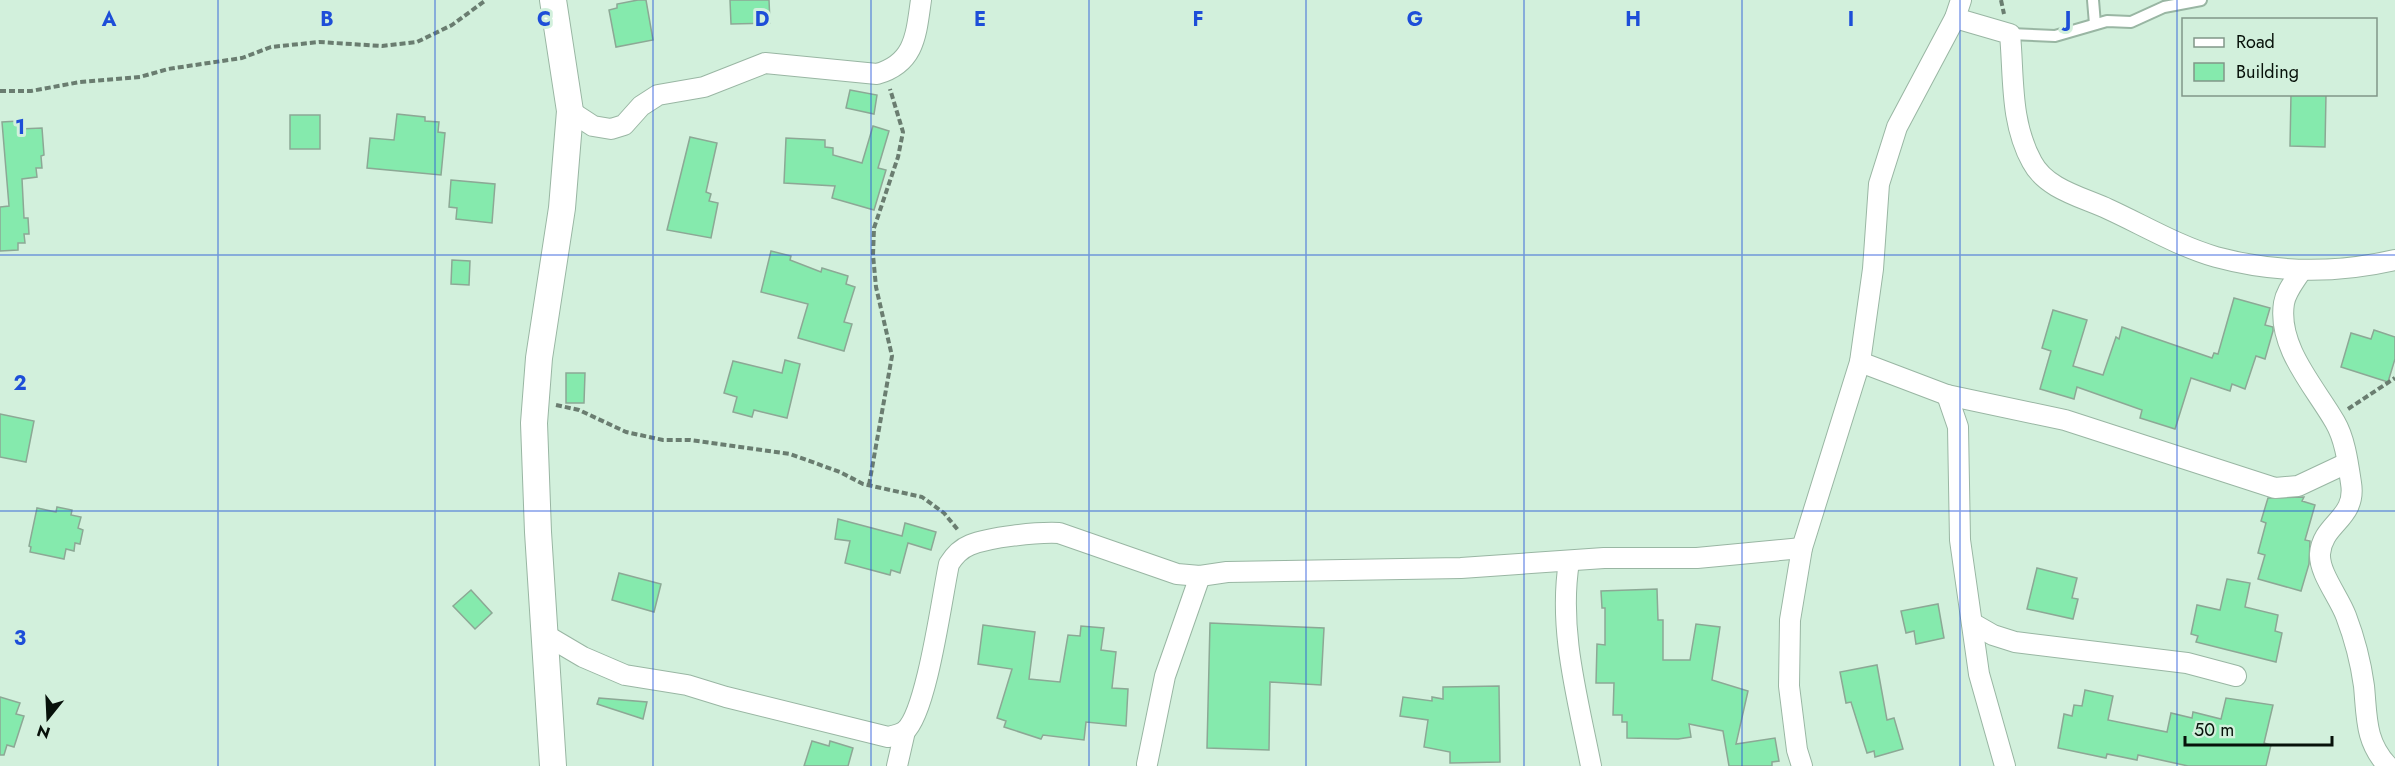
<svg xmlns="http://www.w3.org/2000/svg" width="2395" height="766" font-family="Jost,sans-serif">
  <rect width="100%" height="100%" fill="#d2f0dc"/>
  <!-- building -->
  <g fill="#85eaad" stroke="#8ca895" stroke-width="1.5">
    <path d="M638,0H646L653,40L616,47L609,10L617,8V4Z"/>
    <path d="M730,0H769L770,23L731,24Z"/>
    <path d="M850,90L877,95L874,114L846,108Z"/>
    <path d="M2291,94H2326L2325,147L2290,146Z"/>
    <path d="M397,114L425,117V121L439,122L438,132L445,133L441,175L367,168L370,138L394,140Z"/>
    <rect x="290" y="115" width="30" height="34"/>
    <path d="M18,121L19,129L42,128L44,155L41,156L42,168H36L37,177L22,179L24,218H28L29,234H24L25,243H18V250L0,251V207L9,206L2,122Z"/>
    <path d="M873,126L889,131L878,168L886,170L874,210L832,198L835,186L784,183L786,138L825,140V147L833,148V155L862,163Z"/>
    <path d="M690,137L717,143L706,192L711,194L709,201L718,203L711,238L667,230Z"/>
    <path d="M451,180L495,184L492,223L456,219L457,208L449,207Z"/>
    <path d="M771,251L791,256L790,260L821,272L822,268L848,276L846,284L855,287L844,322L852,324L844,351L798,338L808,304L761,292Z"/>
    <path d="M452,260L470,261L469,285L451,284Z"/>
    <path d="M2234,298L2270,308L2265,325L2273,327V331L2265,359L2256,356L2245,389L2232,384L2230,391L2191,378L2175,429L2140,418L2142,410L2077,387L2074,399L2040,389L2051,351L2042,348L2053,310L2087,320L2073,366L2103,375L2116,337L2119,339L2122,327L2212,358L2214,353L2218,354Z"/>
    <path d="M2374,330L2395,337V359L2388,382L2341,367L2351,333L2371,339Z"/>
    <path d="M785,360L800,364L787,418L754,410L752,417L733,412L737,397L724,393L733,361L782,373Z"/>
    <path d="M566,373H585L584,403H566Z"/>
    <path d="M0,414L34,421L26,462L0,457Z"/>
    <path d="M2304,497L2302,501L2315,505L2305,540L2310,541L2309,564L2301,591L2258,579L2265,555L2258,553L2266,523L2261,521L2268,498Z"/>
    <path d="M57,507L72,510L71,515L81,517L78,528L83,530L80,544L75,543L74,551L66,549L64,559L30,552L31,547L29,546L37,508L56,512Z"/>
    <path d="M838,519L902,536L905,523L936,532L931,550L908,543L900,573L891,570L890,575L845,563L850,541L835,539Z"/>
    <path d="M2037,568L2077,578L2072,598L2078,599L2073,619L2027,609Z"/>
    <path d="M619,573L661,584L654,612L612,600Z"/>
    <path d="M2227,579L2250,583L2245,607L2278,615L2275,631L2282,633L2276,662L2196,642L2198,636L2191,634L2197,605L2220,610Z"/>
    <path d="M1657,589L1658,620H1663V660H1690L1696,624L1720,627L1712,680L1748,691L1736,744L1775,738L1779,761L1772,762V766H1729L1723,731L1689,724L1691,737L1678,739L1627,738V722H1622V715H1613L1614,683H1596L1597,644L1605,645V608H1602L1601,591Z"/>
    <path d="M471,590L492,613L475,629L453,606Z"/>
    <path d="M1938,604L1944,638L1916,644L1914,631L1906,633L1901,611Z"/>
    <path d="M1210,623L1324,628L1321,685L1270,682L1269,750L1207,748Z"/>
    <path d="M983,625L1035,632L1029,679L1060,682L1068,635L1080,636L1081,626L1104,628L1101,650L1116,652L1112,688L1128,689L1126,726L1086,722L1084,740L1043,735L1041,739L1004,727L1006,721L997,718L1012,669L978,664Z"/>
    <path d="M1877,665L1887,720L1894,718L1903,749L1875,757L1874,751L1867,753L1851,702L1846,703L1840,672Z"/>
    <path d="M1499,686L1500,762L1450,763V752L1424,747L1428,720L1400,716L1403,697L1432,701V697L1443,699V687Z"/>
    <path d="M2085,690L2113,696L2108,720L2167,732L2171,713L2192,718L2193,712L2221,719L2226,698L2273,705L2264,743L2271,745L2266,766H2188L2138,755L2137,760L2107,754L2106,758L2058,748L2064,714L2072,716L2074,705L2082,706Z"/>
    <path d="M0,697L20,703L16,714L24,716L14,747L7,745L4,755H0Z"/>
    <path d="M599,698L647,702L643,719L597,704Z"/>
    <path d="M812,741L829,746L830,741L853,748L848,766H804Z"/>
  </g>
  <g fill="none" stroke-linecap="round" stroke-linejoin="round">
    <defs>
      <g id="service">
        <path d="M2093,0L2095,24"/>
        <path d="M2010,34L2055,36L2107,21L2131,22L2164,7L2201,0"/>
      </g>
      <g id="minor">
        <path d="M1955,18L2010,34C2014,78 2010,122 2032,162C2046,189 2082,197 2108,209C2143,225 2178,246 2216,257C2275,273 2335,274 2395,260"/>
        <path d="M570,111L593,126L611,129L624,125L641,106L658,95L704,87L765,63L877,74C915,63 916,35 921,0"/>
        <path d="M2301,271C2295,281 2286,291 2284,303C2277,347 2315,387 2335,422C2345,439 2348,463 2351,483C2357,519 2322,523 2320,554C2319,573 2339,597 2346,616C2354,637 2361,664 2364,686C2367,717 2365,742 2388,766"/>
        <path d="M1860,362L1947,395L2065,420L2275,488L2298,486L2347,463"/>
        <path d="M1947,395L1958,427L1960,540L1979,674L2005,766"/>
        <path d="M1569,562C1558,630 1578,699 1591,766"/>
        <path d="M1972,623L1993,635L2015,642L2187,663L2236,676"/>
        <path d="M544,634L583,657L625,675L687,685L726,697L888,737C892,736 901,734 905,731C927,712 942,596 949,564C954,556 960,549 970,545C990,537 1036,532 1059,533L1177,574L1200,576L1227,572L1461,568L1604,558H1697L1802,548"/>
        <path d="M1147,764L1165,676L1200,576"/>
        <path d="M897,766L905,731"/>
        <path d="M1802,766L1797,750L1789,686L1790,620L1802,548L1860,362L1873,269L1879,184L1897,127L1955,18L1961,0"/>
      </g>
      <path id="tertiary" d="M553,0L570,111L562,208L539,358L534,423L538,532L553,766"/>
    </defs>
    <!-- service casing -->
    <use href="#service" stroke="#99b6a3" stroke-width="14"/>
    <!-- minor casing -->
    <use href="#minor" stroke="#99b6a3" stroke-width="22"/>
    <!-- tertiary casing -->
    <use href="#tertiary" stroke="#99b6a3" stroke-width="28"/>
    <!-- path -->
    <g stroke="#6a7d70" stroke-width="4" stroke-dasharray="6 3" stroke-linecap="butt">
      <path d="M2001,0L2004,14"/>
      <path d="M0,91H31L80,82L140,77L168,69L242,58L271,47L319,42L382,46L417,42L452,25L486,0"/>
      <path d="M556,405L579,410L626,432L663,440H690L790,454L840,472L863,484L922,497L944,513L958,530"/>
      <path d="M2348,409L2395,378"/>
      <path d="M869,485L892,356L876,287L873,255L874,228L898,157L903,132L890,89"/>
    </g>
    <!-- service -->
    <use href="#service" stroke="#fff" stroke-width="10"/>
    <!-- minor -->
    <use href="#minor" stroke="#fff" stroke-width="20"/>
    <!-- tertiary -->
    <use href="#tertiary" stroke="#fff" stroke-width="26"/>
  </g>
  <!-- grid -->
  <path fill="none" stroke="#1d4ed8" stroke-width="1.5" stroke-opacity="0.55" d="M218,0V766M435,0V766M653,0V766M871,0V766M1089,0V766M1306,0V766M1524,0V766M1742,0V766M1960,0V766M2177,0V766M0,255H2395M0,511H2395"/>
  <g font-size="20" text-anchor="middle" font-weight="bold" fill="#1d4ed8" stroke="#d2f0dc" stroke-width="6" stroke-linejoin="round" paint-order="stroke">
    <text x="109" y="26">A</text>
    <text x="327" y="26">B</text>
    <text x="544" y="26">C</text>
    <text x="762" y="26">D</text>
    <text x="980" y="26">E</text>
    <text x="1198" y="26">F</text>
    <text x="1415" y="26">G</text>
    <text x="1633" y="26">H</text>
    <text x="1851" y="26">I</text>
    <text x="2068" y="26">J</text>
    <text x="20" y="134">1</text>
    <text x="20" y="390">2</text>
    <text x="20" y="645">3</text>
  </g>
  <!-- legend -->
  <rect x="2182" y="18" width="195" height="78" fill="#d2f0dc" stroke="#819788" stroke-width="1.5"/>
  <rect x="2194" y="38" width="30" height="9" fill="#ffffff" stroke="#819788" stroke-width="1.5"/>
  <text x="2236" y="48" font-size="18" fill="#07110a">Road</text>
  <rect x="2194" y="63" width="30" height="18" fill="#85eaad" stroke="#819788" stroke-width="1.5"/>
  <text x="2236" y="78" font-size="18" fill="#07110a">Building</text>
  <!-- north arrow -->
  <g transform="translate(48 718) rotate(198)" stroke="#d2f0dc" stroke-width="4.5" paint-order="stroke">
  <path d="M0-4.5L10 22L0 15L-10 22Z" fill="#07110a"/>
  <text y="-9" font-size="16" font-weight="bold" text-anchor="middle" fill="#07110a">N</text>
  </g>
  <!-- scale -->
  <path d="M2185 736v9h147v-9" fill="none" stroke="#07110a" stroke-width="3"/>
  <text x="2194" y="736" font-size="18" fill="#07110a" stroke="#d2f0dc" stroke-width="4.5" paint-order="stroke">50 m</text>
</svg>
